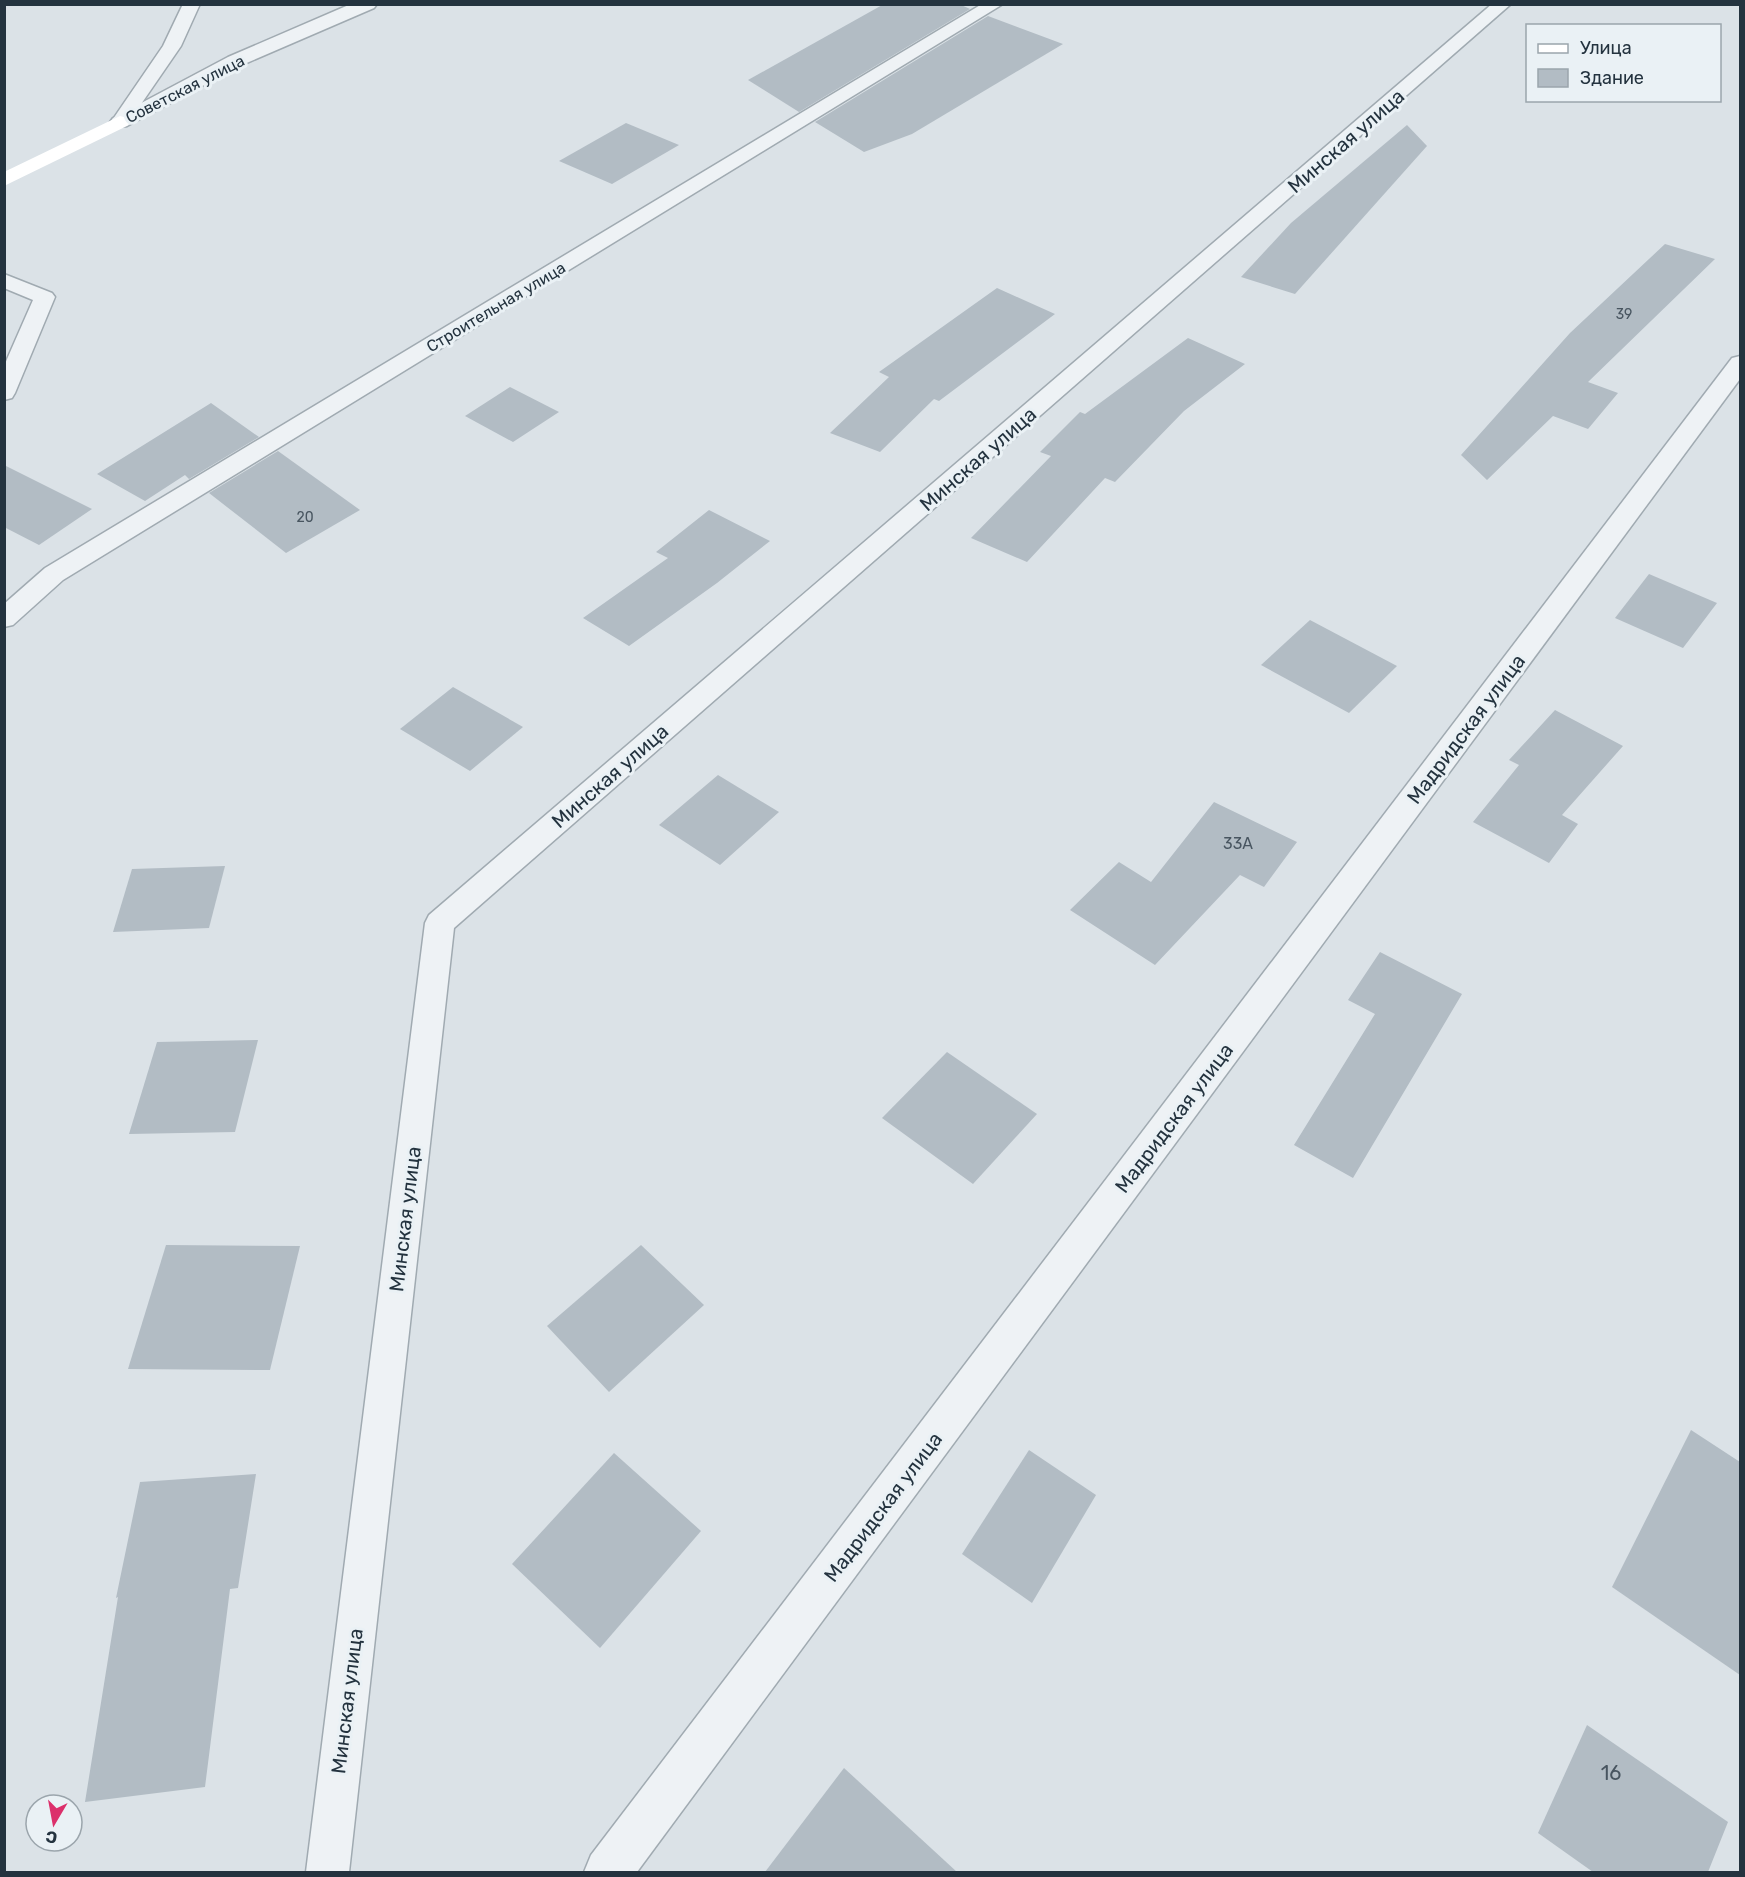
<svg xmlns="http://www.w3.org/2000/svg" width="1745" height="1877" font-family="Rubik,sans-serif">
  <rect width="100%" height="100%" fill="#dbe2e7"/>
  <!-- building -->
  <g fill="#b2bcc4">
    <path d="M884,4H959L970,9L799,112L748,80Z"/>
    <path d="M988,16L1063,44L912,134L864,152L815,122Z"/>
    <path d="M626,123L679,145L612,184L559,161Z"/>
    <path d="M1407,125L1427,146L1295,294L1241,277L1291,223Z"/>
    <path d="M1665,244L1715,259L1588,382L1618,393L1588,429L1553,416L1487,480L1461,455L1570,333Z"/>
    <path d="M997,288L1055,314L939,401L934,399L880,452L830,433L889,377L879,372Z"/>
    <path d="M1188,338L1245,364L1184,411L1115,482L1105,478L1027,562L971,538L1051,456L1040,452L1080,412L1085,414Z"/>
    <path d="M510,387L559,412L513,442L465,416Z"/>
    <path d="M211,403L259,437L189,479L185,475L145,501L97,474Z"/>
    <path d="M278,451L360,510L286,553L209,493Z"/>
    <path d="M4,465L92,509L39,545L4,527Z"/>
    <path d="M709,510L770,541L717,583L629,646L583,618L668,558L656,552Z"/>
    <path d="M1649,574L1717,603L1683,648L1615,618Z"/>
    <path d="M1310,620L1397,666L1349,713L1261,665Z"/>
    <path d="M453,687L523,727L470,771L400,729Z"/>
    <path d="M1555,710L1623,746L1562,815L1578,824L1549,863L1473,822L1519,765L1509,760Z"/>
    <path d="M718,775L779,812L720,865L659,825Z"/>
    <path d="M1214,802L1297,842L1264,887L1240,875L1155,965L1070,910L1119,862L1151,882Z"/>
    <path d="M225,866L209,928L113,932L132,869Z"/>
    <path d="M1380,952L1462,994L1353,1178L1294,1145L1375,1014L1348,1000Z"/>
    <path d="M258,1040L235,1132L129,1134L157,1042Z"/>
    <path d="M947,1052L1037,1114L973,1184L882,1118Z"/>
    <path d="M166,1245L300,1246L270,1370L128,1369Z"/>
    <path d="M641,1245L704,1305L609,1392L547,1326Z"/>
    <path d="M1691,1430L1740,1462V1675L1612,1587Z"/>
    <path d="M1029,1450L1096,1495L1032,1603L962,1554Z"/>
    <path d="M614,1453L701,1531L600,1648L512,1564Z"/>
    <path d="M256,1474L238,1588L230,1589L205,1787L85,1802L118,1597L116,1598L140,1482Z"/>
    <path d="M1587,1725L1728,1822L1708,1872H1593L1538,1833Z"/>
    <path d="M844,1768L957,1872H765Z"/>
  </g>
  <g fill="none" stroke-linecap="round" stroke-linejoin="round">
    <defs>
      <g id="service">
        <path d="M183,4H200L181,46L126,126H114L111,122L163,46Z"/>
        <path d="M982,4H1003L63,580L13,625L4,627V604L45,568Z"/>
        <path d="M1492,4H1511L454,928L349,1872H306L425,923L429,915Z"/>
        <path d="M4,274L52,293L55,297L15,393L12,398L4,400V366L33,300L4,288Z"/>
      </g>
      <path id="minor" d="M1740,356V379L637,1872H584L591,1855L1732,358Z"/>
      <path id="tertiary" d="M351,4H377L374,8L242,65L127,126H113L110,122L113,118L228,57Z"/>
    </defs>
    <!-- service casing -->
    <use href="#service" stroke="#a0aab1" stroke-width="3"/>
    <!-- minor casing -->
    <use href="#minor" stroke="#a0aab1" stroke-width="3"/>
    <!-- tertiary casing -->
    <use href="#tertiary" stroke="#a0aab1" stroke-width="3"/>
    <!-- service -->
    <use href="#service" fill="#eef2f5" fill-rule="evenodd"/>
    <!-- minor -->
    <use href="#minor" fill="#eef2f5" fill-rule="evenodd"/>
    <!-- tertiary -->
    <use href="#tertiary" fill="#eef2f5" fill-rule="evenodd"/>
    <!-- secondary -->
    <path fill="#fff" fill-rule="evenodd" d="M120,116L127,118L130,122L127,126L4,186V172Z"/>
  </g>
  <g text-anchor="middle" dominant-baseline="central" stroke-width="6" stroke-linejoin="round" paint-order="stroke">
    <!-- far-number labels -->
    <g font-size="14" fill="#485560">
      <text x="1624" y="314">39</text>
      <text x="305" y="517">20</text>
    </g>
    <!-- far-street labels -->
    <g font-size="16" fill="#24333f" stroke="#eaf1f5">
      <text transform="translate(185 89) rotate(-27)">Советская улица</text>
      <text transform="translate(496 307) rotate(-31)">Строительная улица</text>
    </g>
    <!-- number labels -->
    <g font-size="16" fill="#485560">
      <text x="1238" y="843">33А</text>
    </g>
    <!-- street labels -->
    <g font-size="20" fill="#24333f" stroke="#eaf1f5">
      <text transform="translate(1346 141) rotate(-41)">Минская улица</text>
      <text transform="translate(978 459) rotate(-41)">Минская улица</text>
      <text transform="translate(1466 729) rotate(-53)">Мадридская улица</text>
      <text transform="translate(610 776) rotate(-41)">Минская улица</text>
      <text transform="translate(1174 1118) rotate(-53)">Мадридская улица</text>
      <text transform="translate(405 1219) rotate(-83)">Минская улица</text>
      <text transform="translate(883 1507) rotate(-53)">Мадридская улица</text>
      <text transform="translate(347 1701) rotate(-83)">Минская улица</text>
    </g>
    <!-- near-number labels -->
    <g font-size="20" fill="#485560">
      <text x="1611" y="1773">16</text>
    </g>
  </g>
  <!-- border -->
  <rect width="1745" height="1877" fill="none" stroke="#24333f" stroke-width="12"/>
  <!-- legend -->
  <rect x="1526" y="24" width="195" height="78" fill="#eaf1f5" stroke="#9ba5ac" stroke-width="1.5"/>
  <rect x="1538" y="44" width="30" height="9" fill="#ffffff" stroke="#9ba5ac" stroke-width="1.5"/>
  <text x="1580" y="54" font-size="18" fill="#24333f">Улица</text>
  <rect x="1538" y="69" width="30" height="18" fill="#b2bcc4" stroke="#9ba5ac" stroke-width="1.5"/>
  <text x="1580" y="84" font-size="18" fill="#24333f">Здание</text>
  <!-- north arrow -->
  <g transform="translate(54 1823) rotate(190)"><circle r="28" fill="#eaf1f5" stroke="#9ba5ac" stroke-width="1.5"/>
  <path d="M0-4.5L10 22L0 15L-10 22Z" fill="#dc306b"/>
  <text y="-9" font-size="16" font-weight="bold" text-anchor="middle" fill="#24333f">С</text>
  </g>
</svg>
